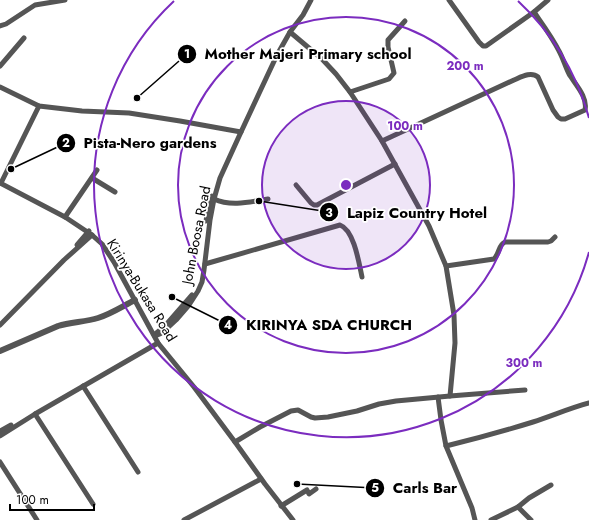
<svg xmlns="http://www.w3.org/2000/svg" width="589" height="520" font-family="Jost,sans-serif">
  <rect width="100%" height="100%" fill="#fff"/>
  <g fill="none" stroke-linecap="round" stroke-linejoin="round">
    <!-- minor -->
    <g stroke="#555" stroke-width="5">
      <path d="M449,0L479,42L483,46H486L534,12L548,0"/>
      <path d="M0,26L6,24L35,5L65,0"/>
      <path d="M290,32L322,59L336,74L350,92L382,141L429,226L446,266L454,315L455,343L450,396"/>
      <path d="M0,66L24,38"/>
      <path d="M0,87L39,106L82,111L129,113L180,121L241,132"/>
      <path d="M350,92L389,79L394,73L388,47V40L405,21"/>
      <path d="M382,141L514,80C521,77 531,71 538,77L553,110L558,117L561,119H565L585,110C588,97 575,84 569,74C565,66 563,58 559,51C552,37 543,25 534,12"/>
      <path d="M92,178L115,192"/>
      <path d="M0,183L65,217L92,235L102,244L114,262L158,343L194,387L235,442L265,484L293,520"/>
      <path d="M1,183L39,106"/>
      <path d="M296,185L311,203L314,205H317L395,164"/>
      <path d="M214,199C231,207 250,202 268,199"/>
      <path d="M65,217L97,170"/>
      <path d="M206,221L208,207L212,196"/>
      <path d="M77,245L89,231"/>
      <path d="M205,264L340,225C354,230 359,263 362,277"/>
      <path d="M446,266L494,259C500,253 498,245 505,242H548L551,241L555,237"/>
      <path d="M0,325L64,260L92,235"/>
      <path d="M154,335L165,326L192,295"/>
      <path d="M155,336L162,333L176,320L189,305L198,291L202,282L204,270L210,220L214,199L220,178L241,132L277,55L290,32L303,15L311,0"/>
      <path d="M83,386L138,472"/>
      <path d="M438,397L441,420L446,446L472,508L475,520"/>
      <path d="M35,414L93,504"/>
      <path d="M0,431L11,425"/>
      <path d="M0,436L35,414L158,343"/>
      <path d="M235,442L260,427L291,411L298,410L311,417L315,418L328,417L357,411L379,404L396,401L450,396L525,390"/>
      <path d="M446,446C475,439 504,431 533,422C552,416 570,408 589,403"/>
      <path d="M0,462L37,520"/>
      <path d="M281,506L307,490L309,494L316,489"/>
      <path d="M518,507L531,520"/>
      <path d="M184,520L261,479"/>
      <path d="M491,520L518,507L529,498L551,485"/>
    </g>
    <!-- tertiary -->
    <path stroke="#555" stroke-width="6" d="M0,351L58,326C71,322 85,322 98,318C111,314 123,306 135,300"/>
  </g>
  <!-- distance rings -->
  <circle cx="346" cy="185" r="84" fill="#7b2cbf" fill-opacity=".12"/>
  <g fill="none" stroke="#7b2cbf" stroke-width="2">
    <circle cx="346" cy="185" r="84"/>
    <circle cx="346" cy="185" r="168"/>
    <path d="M589 252A252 252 0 1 1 174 1M518 1A252 252 0 0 1 589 118"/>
  </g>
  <g text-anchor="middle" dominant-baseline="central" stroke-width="3.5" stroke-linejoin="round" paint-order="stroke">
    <!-- street labels -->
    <g font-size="14" fill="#000" stroke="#fff">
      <text transform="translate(196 235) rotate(-79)">John Boosa Road</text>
      <text transform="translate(142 290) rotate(58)">Kirinya-Bukasa Road</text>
    </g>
  </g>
  <circle cx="346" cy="185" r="6" fill="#7b2cbf" stroke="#fff" stroke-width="2"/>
  <g font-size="12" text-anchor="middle" font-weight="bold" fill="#7b2cbf" stroke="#fff" stroke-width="3.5" stroke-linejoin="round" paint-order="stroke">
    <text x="465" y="70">200 m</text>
    <text x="405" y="130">100 m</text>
    <text x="524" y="367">300 m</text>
  </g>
  <!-- callouts -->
  <path fill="none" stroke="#000" stroke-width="1.5" d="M137 98L187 54M11 169L66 143M259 201L329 212M172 297L228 325M297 484L375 488"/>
  <g fill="#000" stroke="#fff" stroke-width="1.5">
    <circle cx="137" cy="98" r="4"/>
    <circle cx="11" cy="169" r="4"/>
    <circle cx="259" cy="201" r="4"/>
    <circle cx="172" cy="297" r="4"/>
    <circle cx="297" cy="484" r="4"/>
    <circle cx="187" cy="54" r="10"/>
    <circle cx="66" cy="143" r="10"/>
    <circle cx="329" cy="212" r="10"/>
    <circle cx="228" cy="325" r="10"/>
    <circle cx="375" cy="488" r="10"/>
  </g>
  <g font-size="12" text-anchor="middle" font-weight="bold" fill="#fff">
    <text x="187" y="58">1</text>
    <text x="66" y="147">2</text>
    <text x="329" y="217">3</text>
    <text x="228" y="329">4</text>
    <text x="375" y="492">5</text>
  </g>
  <g font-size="15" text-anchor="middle" font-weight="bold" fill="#000" stroke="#fff" stroke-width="3.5" stroke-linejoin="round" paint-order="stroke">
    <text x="308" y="59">Mother Majeri Primary school</text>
    <text x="150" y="148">Pista-Nero gardens</text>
    <text x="417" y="218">Lapiz Country Hotel</text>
    <text x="329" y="330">KIRINYA SDA CHURCH</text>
    <text x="425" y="493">Carls Bar</text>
  </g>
  <!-- scale -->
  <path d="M10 504v6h84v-6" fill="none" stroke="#000000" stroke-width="2"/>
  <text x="16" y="504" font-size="12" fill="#000000" stroke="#ffffff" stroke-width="3" paint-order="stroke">100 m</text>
</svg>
